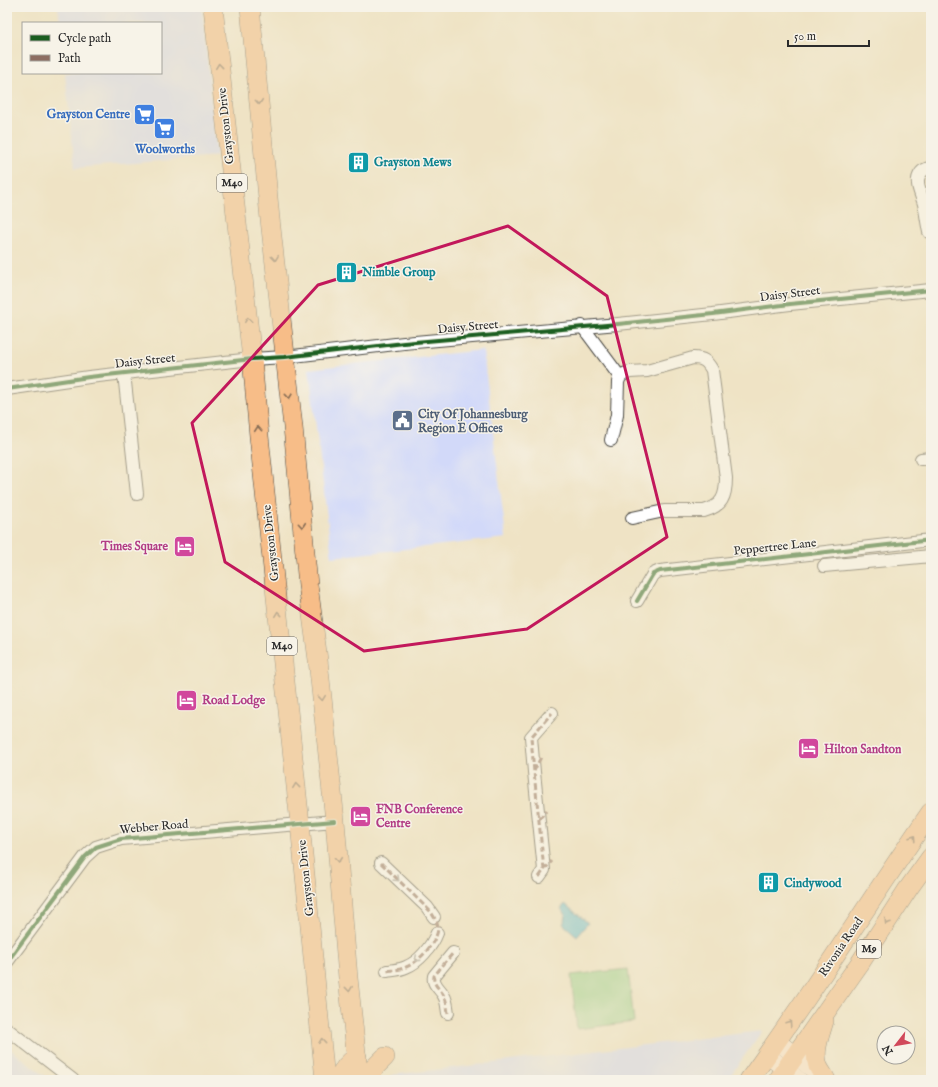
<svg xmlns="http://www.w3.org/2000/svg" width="938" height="1087" font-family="'IM FELL English',serif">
  <rect width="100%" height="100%" fill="#f7f3e8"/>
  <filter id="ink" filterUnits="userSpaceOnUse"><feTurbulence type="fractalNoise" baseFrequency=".025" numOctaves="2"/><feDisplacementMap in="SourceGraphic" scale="8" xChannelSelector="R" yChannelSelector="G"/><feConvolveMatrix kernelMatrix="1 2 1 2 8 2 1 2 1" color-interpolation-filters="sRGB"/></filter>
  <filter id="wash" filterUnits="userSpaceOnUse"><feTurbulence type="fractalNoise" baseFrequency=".012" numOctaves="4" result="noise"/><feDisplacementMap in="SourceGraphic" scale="16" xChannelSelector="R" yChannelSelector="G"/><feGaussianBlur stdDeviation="0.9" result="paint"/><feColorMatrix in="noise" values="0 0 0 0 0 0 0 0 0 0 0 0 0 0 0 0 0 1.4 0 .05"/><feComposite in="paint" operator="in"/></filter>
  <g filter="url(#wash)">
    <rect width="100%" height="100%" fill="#efe3c5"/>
    <!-- built -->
    <g fill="#d2d9f9">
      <path d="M58,7H202L217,156L75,168L65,73H161V23H60Z"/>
      <path d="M483,350L506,538L332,557L309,369Z"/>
      <path d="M762,1031L727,1080H388L392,1075Z"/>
      <path d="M9,1048L50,1080H7V1051Z"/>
    </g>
    <!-- green -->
    <path fill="#8dcd84" stroke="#5c7c58" d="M628,969L634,1022L577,1029L571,975Z"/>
    <!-- water -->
    <path fill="#52b7d1" stroke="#3e717e" d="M565,904L588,923L577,936L563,924L566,917L564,912L561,909Z"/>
  </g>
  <g filter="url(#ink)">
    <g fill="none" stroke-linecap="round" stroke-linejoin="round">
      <defs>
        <g id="street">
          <path d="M929,232C927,223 926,213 924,204C922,196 915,184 919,176C921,171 926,168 931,168"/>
          <path d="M582,326L620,377"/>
          <path d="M124,373L137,494"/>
          <path d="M7,389L89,377L252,359L285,357L404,343L618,324L713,314L790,304L931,290"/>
          <path d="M611,440L617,415L618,382L620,377L624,374L630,372L647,371L693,358C703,358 707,361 712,370L726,478C726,497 722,506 704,511H664L632,518"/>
          <path d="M921,459L931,458"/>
          <path d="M824,566L931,556"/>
          <path d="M637,601L653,574L660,571L931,540"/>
          <path d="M381,863L427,907L434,917"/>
          <path d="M539,877L544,870L534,772L531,737L552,713"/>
          <path d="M7,962L85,857L96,847L121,839L335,821"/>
          <path d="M387,971C393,970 400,970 406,967C419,962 432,946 437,933"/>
          <path d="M448,1013C447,1008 447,1001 444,996C441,989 432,985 434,976L453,953"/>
          <path d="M7,1029L73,1080"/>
        </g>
        <g id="secondary">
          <path d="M777,1041L826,1080"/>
          <path d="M767,1055L799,1080"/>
        </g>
        <g id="primary">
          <path d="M213,7L252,359L259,436L300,824L325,1080"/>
          <path d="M250,7L270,219L293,427L308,585L318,660L335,821L348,978L359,1080"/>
          <path d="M824,1021C820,1035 813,1051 818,1066C820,1071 824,1075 826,1080"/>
          <path d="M338,1080C342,1070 347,1063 357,1057"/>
          <path d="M369,1080L373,1069L385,1057"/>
          <path d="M749,1080C768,1054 786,1027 805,1000C847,938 888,874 931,812"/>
          <path d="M778,1080L860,963L908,889L931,857"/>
        </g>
      </defs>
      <!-- street casing -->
      <use href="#street" stroke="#484742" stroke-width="14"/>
      <!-- secondary casing -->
      <use href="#secondary" stroke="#484742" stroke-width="18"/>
      <!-- primary casing -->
      <use href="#primary" stroke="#484742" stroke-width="20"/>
      <!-- street -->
      <use href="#street" stroke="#fff" stroke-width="12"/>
      <!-- secondary -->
      <use href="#secondary" stroke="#fce5cf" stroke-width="17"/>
      <!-- primary -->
      <use href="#primary" stroke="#f7bd88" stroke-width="19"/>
      <!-- quiet -->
      <g stroke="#8d6e63" stroke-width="3" stroke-dasharray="6 3" stroke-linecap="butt">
        <path d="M534,771L541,757"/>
        <path d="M539,819L547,810"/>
        <path d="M381,863L431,912C434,917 438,923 438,929C437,942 418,963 406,967C400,970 393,970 387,971"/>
        <path d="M544,870L552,861"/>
        <path d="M539,877L544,870L534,772L531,737L552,713"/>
        <path d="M448,1013C447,1008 447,1001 444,996C441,989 432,985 434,976L453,953"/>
      </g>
      <defs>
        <g id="cycleway">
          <path d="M7,389L89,377L252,359L285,357L404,343L618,324L713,314L790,304L931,290"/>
          <path d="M637,601L653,574L660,571L931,540"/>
          <path d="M7,962L85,857L96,847L121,839L335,821"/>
        </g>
      </defs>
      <!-- cycleway casing -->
      <use href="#cycleway" stroke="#f7f3e8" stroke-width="6"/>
      <!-- cycleway -->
      <use href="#cycleway" stroke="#1b5e20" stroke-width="4"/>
    </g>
    <!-- one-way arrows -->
    <defs><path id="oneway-chevron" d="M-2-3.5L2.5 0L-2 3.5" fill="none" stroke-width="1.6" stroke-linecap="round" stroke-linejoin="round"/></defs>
    <g stroke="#876d55">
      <use href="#oneway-chevron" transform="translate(219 66) rotate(-96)"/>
      <use href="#oneway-chevron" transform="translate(259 102) rotate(85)"/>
      <use href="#oneway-chevron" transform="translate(275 258) rotate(84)"/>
      <use href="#oneway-chevron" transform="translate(248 320) rotate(-96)"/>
      <use href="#oneway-chevron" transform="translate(289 396) rotate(84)"/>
      <use href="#oneway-chevron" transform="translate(258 429) rotate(-95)"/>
      <use href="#oneway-chevron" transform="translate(302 525) rotate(85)"/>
      <use href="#oneway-chevron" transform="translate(278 614) rotate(-96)"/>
      <use href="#oneway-chevron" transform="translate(322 698) rotate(84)"/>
      <use href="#oneway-chevron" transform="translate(296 786) rotate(-96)"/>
      <use href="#oneway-chevron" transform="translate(913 838) rotate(-56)"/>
      <use href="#oneway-chevron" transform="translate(338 860) rotate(85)"/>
      <use href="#oneway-chevron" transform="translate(887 922) rotate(123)"/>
      <use href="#oneway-chevron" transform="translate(349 989) rotate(84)"/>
      <use href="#oneway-chevron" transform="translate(789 1023) rotate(-56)"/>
      <use href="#oneway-chevron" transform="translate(322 1041) rotate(-96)"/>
    </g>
    <g stroke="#a0a0a0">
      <use href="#oneway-chevron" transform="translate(397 879) rotate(44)"/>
      <use href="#oneway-chevron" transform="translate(417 959) rotate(140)"/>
    </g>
  </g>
  <!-- marked area -->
  <path d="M0 0H938V1087H0ZM508,226L607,296L667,537L527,629L364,651L225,562L192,423L318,285Z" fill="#efe3c5" fill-opacity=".55" fill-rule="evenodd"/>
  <path fill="none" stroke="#c2185b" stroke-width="3" stroke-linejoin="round" d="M508,226L607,296L667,537L527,629L364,651L225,562L192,423L318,285Z"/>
  <!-- icons -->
  <defs>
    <symbol id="supermarket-square" viewBox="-11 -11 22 22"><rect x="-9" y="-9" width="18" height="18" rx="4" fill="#3f7fe0" stroke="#f7f3e8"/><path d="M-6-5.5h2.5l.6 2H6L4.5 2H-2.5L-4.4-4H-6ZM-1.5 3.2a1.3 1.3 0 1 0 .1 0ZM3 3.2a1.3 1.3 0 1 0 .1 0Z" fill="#fff"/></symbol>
    <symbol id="building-square" viewBox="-11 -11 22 22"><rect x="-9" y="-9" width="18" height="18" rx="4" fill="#0f9aa8" stroke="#f7f3e8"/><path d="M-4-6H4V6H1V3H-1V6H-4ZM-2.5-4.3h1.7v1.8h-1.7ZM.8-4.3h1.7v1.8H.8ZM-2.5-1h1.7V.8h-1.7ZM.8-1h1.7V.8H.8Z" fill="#fff"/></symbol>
    <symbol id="civic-square" viewBox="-11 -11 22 22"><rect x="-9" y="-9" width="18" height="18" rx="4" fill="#5c6f8a" stroke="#f7f3e8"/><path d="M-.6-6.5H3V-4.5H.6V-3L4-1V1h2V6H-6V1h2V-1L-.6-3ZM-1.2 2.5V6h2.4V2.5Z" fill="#fff"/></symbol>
    <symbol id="hotel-square" viewBox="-11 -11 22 22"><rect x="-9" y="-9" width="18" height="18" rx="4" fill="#d1479c" stroke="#f7f3e8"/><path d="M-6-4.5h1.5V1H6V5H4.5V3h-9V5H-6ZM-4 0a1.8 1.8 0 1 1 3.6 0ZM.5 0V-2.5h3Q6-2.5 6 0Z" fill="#fff"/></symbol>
  </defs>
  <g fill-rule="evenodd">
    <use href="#supermarket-square" x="132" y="102" width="25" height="25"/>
    <use href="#supermarket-square" x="152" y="116" width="25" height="25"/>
    <use href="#building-square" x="346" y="150" width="25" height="25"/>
    <use href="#building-square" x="334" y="260" width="25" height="25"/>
    <use href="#civic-square" x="390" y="408" width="25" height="25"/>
    <use href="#hotel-square" x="172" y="534" width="25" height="25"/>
    <use href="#hotel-square" x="174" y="688" width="25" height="25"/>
    <use href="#hotel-square" x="796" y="736" width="25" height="25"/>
    <use href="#hotel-square" x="348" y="804" width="25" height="25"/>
    <use href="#building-square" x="756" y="870" width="25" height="25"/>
  </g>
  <g text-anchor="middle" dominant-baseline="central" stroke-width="3" stroke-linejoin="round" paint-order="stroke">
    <!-- shield labels -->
    <g fill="#f7f3e8" stroke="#686764" stroke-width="1">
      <rect x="217" y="174" width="30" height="18" rx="3"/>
      <rect x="267" y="637" width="30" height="18" rx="3"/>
      <rect x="857" y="940" width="24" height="18" rx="3"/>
    </g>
    <g font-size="11" font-weight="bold" fill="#2b2b2b">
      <text x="232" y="183">M40</text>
      <text x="282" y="646">M40</text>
      <text x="869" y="949">M9</text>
    </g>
    <!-- shop labels -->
    <g font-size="12" font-weight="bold" fill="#366cbe" stroke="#f7f3e8" text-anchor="end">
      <text x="130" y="114">Grayston Centre</text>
      <text x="165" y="149" text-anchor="middle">Woolworths</text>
    </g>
    <!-- street labels -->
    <g font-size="12" fill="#2b2b2b" stroke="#f7f3e8">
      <text transform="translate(226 126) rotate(-96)">Grayston Drive</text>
      <text transform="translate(790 294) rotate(-7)">Daisy Street</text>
      <text transform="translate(468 327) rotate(-5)">Daisy Street</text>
      <text transform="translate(145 361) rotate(-6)">Daisy Street</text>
      <text transform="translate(271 543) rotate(-96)">Grayston Drive</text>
      <text transform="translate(775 547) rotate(-6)">Peppertree Lane</text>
      <text transform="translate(154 827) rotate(-5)">Webber Road</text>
      <text transform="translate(306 878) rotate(-96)">Grayston Drive</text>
      <text transform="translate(841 947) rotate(-56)">Rivonia Road</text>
    </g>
    <!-- culture labels -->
    <g font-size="12" font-weight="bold" fill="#0d838f" stroke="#f7f3e8" text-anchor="start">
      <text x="374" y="162">Grayston Mews</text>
      <text x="362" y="272">Nimble Group</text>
      <text x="784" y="883">Cindywood</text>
    </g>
    <!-- service labels -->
    <g font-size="12" font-weight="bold" fill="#4e5e75" stroke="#f7f3e8" text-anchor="start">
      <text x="418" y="414">City Of Johannesburg<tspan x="418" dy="14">Region E Offices</tspan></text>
    </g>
    <!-- hotel labels -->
    <g font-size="12" font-weight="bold" fill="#b23c85" stroke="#f7f3e8" text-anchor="start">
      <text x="168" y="546" text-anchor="end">Times Square</text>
      <text x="202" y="700">Road Lodge</text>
      <text x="824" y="749">Hilton Sandton</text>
      <text x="376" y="809">FNB Conference<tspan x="376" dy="14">Centre</tspan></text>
    </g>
  </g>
  <!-- margin -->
  <rect width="938" height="1087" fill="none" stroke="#f7f3e8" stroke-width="24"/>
  <!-- legend -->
  <rect x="22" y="22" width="140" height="52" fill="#f7f3e8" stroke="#a5a39c"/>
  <rect x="30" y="35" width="20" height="6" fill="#1b5e20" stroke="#a5a39c"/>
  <text x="58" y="42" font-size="12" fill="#2b2b2b">Cycle path</text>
  <rect x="30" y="55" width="20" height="6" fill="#8d6e63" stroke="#a5a39c"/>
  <text x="58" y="62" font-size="12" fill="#2b2b2b">Path</text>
  <!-- north arrow -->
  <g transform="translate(896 1045) rotate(239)"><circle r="19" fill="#f7f3e8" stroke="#a5a39c"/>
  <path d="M0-3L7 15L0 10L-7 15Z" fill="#d1495b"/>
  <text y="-6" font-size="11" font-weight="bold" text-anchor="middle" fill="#2b2b2b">N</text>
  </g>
  <!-- scale -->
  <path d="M788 40v6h81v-6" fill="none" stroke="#2b2b2b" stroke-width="2"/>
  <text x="794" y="40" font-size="12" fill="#2b2b2b" stroke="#f7f3e8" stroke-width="3" paint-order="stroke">50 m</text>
</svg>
